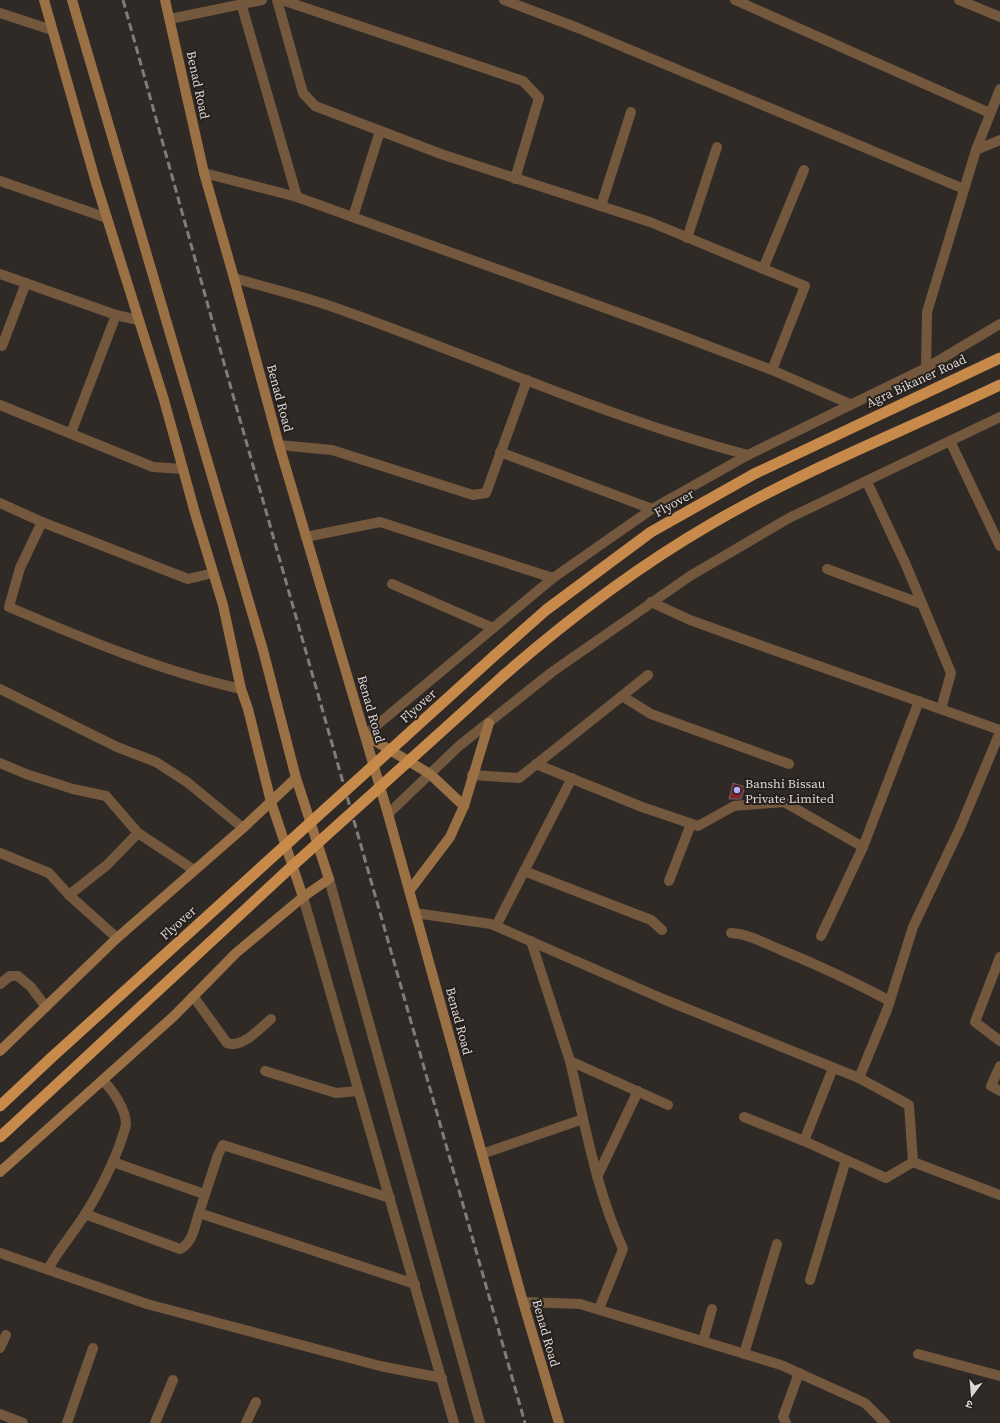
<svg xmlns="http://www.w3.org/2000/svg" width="1000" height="1423" font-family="'Source Serif 4','Noto Sans Devanagari',serif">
  <rect width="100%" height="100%" fill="#302a27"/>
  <!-- building -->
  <path fill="#7e272f" stroke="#696060" d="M733,783L745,787L741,799H729Z"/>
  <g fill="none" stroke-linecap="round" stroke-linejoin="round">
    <!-- minor -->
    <g stroke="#73583d" stroke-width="10">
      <path d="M277,0L303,93L315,106L441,154L650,222L805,286L772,370"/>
      <path d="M282,0L523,81L539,98L515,179"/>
      <path d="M504,0L578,28L964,189"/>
      <path d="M735,0L990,113"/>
      <path d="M959,0L1000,17"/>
      <path d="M241,3L297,197"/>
      <path d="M0,13L52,30"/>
      <path d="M170,19L262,0"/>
      <path d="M976,150L1000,140"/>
      <path d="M204,173L297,197L666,330L772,370L850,404"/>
      <path d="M0,181L107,218"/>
      <path d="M601,206L631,112"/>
      <path d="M353,217L380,131"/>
      <path d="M687,238L717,147"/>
      <path d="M763,269L804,170"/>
      <path d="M0,274L116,315L138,320"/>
      <path d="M234,278C268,288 303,296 336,308C473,356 607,418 748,455"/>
      <path d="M2,346L26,283"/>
      <path d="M926,368L927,312L976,150L1000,89"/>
      <path d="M0,405L153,467L183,469"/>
      <path d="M71,433L116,315"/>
      <path d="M950,441L1000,546"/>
      <path d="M279,445L332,450L473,495L486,493L527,380"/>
      <path d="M500,452L652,509"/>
      <path d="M867,482L906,565L951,673L941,709"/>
      <path d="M0,503L42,522"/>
      <path d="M306,537L380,522L553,578"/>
      <path d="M827,569L922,604"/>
      <path d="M213,573L188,579L42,522L20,568L9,607C84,639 161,671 241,689"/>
      <path d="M392,584L493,628"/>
      <path d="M651,602L690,620L765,647L1000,730"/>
      <path d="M0,689L117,747L156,762L187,782L243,828"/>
      <path d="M622,696L648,675"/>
      <path d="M0,763L26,774L73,789L106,796L138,833L194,870"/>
      <path d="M536,764L642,807L698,826L734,806L784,802L863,847L919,701"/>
      <path d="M472,775L519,778L622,696L651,714L789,764"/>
      <path d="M0,853L49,873L69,895L117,938"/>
      <path d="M524,871L651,920L662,930"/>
      <path d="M669,881L691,824"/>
      <path d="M69,895L107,865L138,833"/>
      <path d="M496,926L572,778"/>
      <path d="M731,933C748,934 765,943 781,950C818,965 854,982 890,1001"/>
      <path d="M821,936L863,847"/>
      <path d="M531,941L570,1061L668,1105"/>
      <path d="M1000,957L975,1022L1000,1041"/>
      <path d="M0,984L10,976H18L31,987L46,1007"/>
      <path d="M193,996L227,1043C242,1049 260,1028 271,1019"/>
      <path d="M570,1061C585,1124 596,1190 623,1249L599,1309"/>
      <path d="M1000,1066L991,1086L1000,1091"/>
      <path d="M833,1068L804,1141L886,1178L913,1162"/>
      <path d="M265,1071L336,1093L358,1091"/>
      <path d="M859,1078L887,1010L913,927L960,828L1000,732"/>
      <path d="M744,1117L804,1141"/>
      <path d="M482,1154L583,1119"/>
      <path d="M113,1162L204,1194"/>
      <path d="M597,1177L638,1091"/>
      <path d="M390,1198L223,1145L218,1155L199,1213L415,1284"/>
      <path d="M85,1214L180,1249C193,1243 195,1225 199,1213"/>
      <path d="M0,1253L147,1304L380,1366L442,1378"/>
      <path d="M48,1269C59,1249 74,1232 86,1213C99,1192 110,1170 119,1147C121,1140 125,1131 126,1124C126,1110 113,1090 103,1081"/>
      <path d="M810,1280L846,1160"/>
      <path d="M523,1302L580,1304L781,1365L865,1403L885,1423"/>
      <path d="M703,1341L712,1309"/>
      <path d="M0,1348L6,1335"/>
      <path d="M744,1354L777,1244"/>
      <path d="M918,1354L1000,1376"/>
      <path d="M0,1414L23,1423"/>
      <path d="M67,1423L93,1348"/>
      <path d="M155,1423L173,1380"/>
      <path d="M246,1423L256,1402"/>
      <path d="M786,1423L783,1417L799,1373"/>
    </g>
    <!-- tertiary -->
    <g stroke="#73583d" stroke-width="10">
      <path d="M365,735L553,578L652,509L748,455L926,368L1000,324"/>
      <path d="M388,814L459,746L552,672L690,576L789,518L1000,417"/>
      <path d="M329,879L480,1423"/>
      <path d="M303,897L454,1423"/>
      <path d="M415,913L491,924L663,999L859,1078L909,1105L913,1162L1000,1195"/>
    </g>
    <!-- secondary -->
    <g stroke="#9b7044" stroke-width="10">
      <path d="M44,0L96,183L164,400L195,513L223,605L241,689L248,709L271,802L303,897"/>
      <path d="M165,0L204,173L234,278L279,445L388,814L523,1302L559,1423"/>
      <path d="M365,735L430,774L464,806"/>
      <path d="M410,890L450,837L464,806L489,723"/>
      <path d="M0,1051L117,938L243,828L296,778"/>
      <path d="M0,1172L174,1016L236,953L303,897L329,879L296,778L263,650L72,0"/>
    </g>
    <!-- trunk -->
    <g stroke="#c88a4a" stroke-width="11">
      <path d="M494,656L546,610L651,532L754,474L1000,358"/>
      <path d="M503,676C567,620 637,567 711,524C803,470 904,431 1000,385"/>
      <path d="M0,1106L51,1058"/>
      <path d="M0,1137L66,1076"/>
    </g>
    <!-- rail -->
    <path stroke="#817c7a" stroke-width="3" stroke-dasharray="8 4" stroke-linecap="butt" d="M123,0L229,381L525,1423"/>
    <!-- trunk-bridge -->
    <g stroke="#c88a4a" stroke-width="11">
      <path d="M51,1058L494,656"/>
      <path d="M66,1076L289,869L503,676"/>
    </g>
  </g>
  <!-- markers -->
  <circle fill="#b2adf9" stroke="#26201d" stroke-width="1.5" cx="737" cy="790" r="4"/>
  <g text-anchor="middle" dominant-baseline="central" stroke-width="4" stroke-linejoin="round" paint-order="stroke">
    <!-- street labels -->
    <g font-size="13" fill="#dbd6d5" stroke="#26201d">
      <text transform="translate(198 85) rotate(78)">Benad Road</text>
      <text transform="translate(916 381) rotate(-25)">Agra Bikaner Road</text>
      <text transform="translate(280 398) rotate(75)">Benad Road</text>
      <text transform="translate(674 503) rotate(-29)">Flyover</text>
      <text transform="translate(418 706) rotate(-42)">Flyover</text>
      <text transform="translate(371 709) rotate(74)">Benad Road</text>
      <text transform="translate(178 923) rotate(-42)">Flyover</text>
      <text transform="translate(459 1021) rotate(75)">Benad Road</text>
      <text transform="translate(546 1333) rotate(74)">Benad Road</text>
    </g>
    <!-- poi labels -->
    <g font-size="13" fill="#dbd6d5" stroke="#26201d" text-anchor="start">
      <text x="745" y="783">Banshi Bissau<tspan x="745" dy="15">Private Limited</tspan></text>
    </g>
  </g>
  <!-- north arrow -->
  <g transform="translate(972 1395) rotate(196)" stroke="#26201d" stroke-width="3" paint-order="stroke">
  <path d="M0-3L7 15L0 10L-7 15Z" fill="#dbd6d5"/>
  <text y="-6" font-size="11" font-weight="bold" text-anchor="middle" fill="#dbd6d5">उ</text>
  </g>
</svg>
